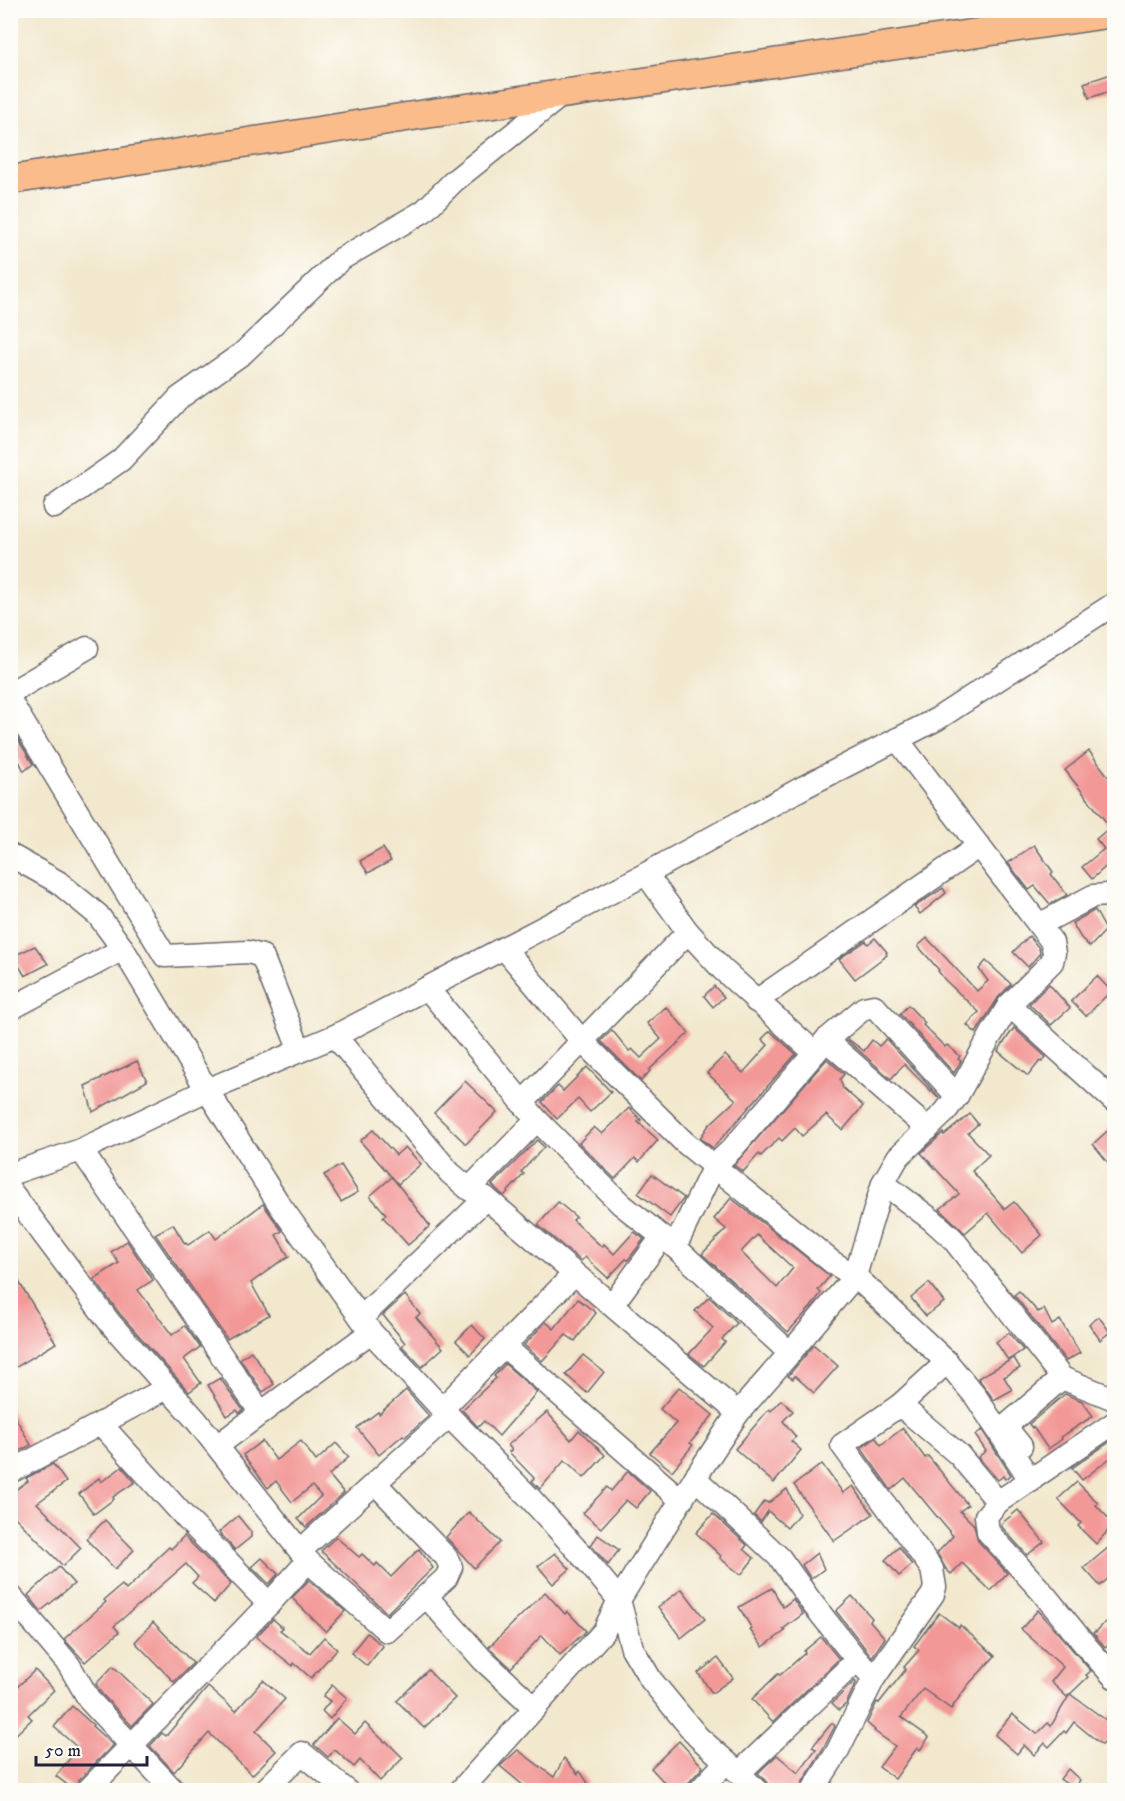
<svg xmlns="http://www.w3.org/2000/svg" width="1125" height="1801" font-family="'IM FELL DW Pica',serif">
  <rect width="100%" height="100%" fill="#fdfcf7"/>
  <filter id="ink" filterUnits="userSpaceOnUse"><feTurbulence type="fractalNoise" baseFrequency=".0167" numOctaves="2"/><feDisplacementMap in="SourceGraphic" scale="12" xChannelSelector="R" yChannelSelector="G"/><feConvolveMatrix kernelMatrix="1 2 1 2 8 2 1 2 1" color-interpolation-filters="sRGB"/></filter>
  <filter id="wash" filterUnits="userSpaceOnUse"><feTurbulence type="fractalNoise" baseFrequency=".008" numOctaves="4" result="noise"/><feDisplacementMap in="SourceGraphic" scale="24" xChannelSelector="R" yChannelSelector="G"/><feGaussianBlur stdDeviation="1.35" result="paint"/><feColorMatrix in="noise" values="0 0 0 0 0 0 0 0 0 0 0 0 0 0 0 0 0 1.4 0 .05"/><feComposite in="paint" operator="in"/></filter>
  <g filter="url(#wash)">
    <rect width="100%" height="100%" fill="#f2e8ce"/>
    <g id="blocks">
      <!-- building -->
      <g fill="#f29897" fill-rule="evenodd">
        <path d="M1114,73V90L1089,98L1084,83Z"/>
        <path d="M17,738L33,764L24,771L14,751L18,748L13,740Z"/>
        <path d="M1089,751L1114,784V862L1113,860L1092,879L1082,867L1104,849L1096,839L1110,827L1065,770Z"/>
        <path d="M1034,845L1053,872L1051,874L1067,895L1050,904L1035,886L1029,890L1008,863Z"/>
        <path d="M383,848L391,861L368,873L360,861Z"/>
        <path d="M943,888L946,893L920,914L914,907Z"/>
        <path d="M1095,910L1106,930L1090,947L1081,938L1072,923Z"/>
        <path d="M1029,936L1039,948L1040,953L1028,967L1013,952Z"/>
        <path d="M875,938L887,952L886,953L887,955L855,979L839,959L866,941L868,944Z"/>
        <path d="M927,938L977,991L988,981L979,969L986,961L1011,984L998,998L976,1033L967,1025L979,1012L945,980L938,971L939,970L918,946Z"/>
        <path d="M35,946L48,964L25,976L13,956Z"/>
        <path d="M1097,976L1111,991L1086,1016L1071,1001Z"/>
        <path d="M1049,984L1070,1008L1051,1025L1029,1004Z"/>
        <path d="M714,986L724,997L713,1007L704,996Z"/>
        <path d="M908,1005L925,1023L923,1025L945,1047L947,1045L960,1056L958,1059L961,1061L954,1073L900,1014Z"/>
        <path d="M666,1007L689,1033L649,1070L650,1071L641,1081L601,1041L612,1030L629,1051L632,1049L641,1058L661,1039L647,1023Z"/>
        <path d="M1014,1028L1046,1057L1042,1062L1040,1061L1028,1076L998,1051Z"/>
        <path d="M770,1031L796,1054L713,1148L700,1138L709,1125L736,1100L707,1073L725,1055L743,1073L768,1045L762,1039Z"/>
        <path d="M848,1039L864,1051L872,1040L879,1046L886,1039L939,1097L938,1098L904,1064L891,1079L847,1040Z"/>
        <path d="M827,1059L844,1074L840,1079L843,1088L863,1106L843,1130L826,1115L802,1136L795,1128L782,1141L779,1138L761,1156L759,1154L743,1172L734,1165Z"/>
        <path d="M137,1061L147,1081L93,1112L85,1086Z"/>
        <path d="M587,1067L611,1092L590,1112L578,1099L557,1119L542,1102L558,1086L563,1091Z"/>
        <path d="M465,1081L497,1112L466,1144L434,1113Z"/>
        <path d="M629,1108L641,1120L638,1122L658,1140L639,1162L635,1158L615,1179L579,1143L594,1127L602,1134Z"/>
        <path d="M970,1114L978,1124L968,1133L989,1155L972,1171L1005,1209L1014,1202L1042,1235L1022,1253L988,1213L965,1233L940,1209L959,1194L921,1153L943,1133L944,1135Z"/>
        <path d="M1114,1125V1170L1093,1144Z"/>
        <path d="M373,1130L396,1155L405,1147L421,1164L398,1184L360,1141Z"/>
        <path d="M537,1140L544,1147L521,1172L524,1174L504,1196L492,1185Z"/>
        <path d="M341,1165L358,1192L341,1202L324,1175Z"/>
        <path d="M652,1174L684,1198L670,1217L638,1193Z"/>
        <path d="M392,1177L430,1226L408,1245L383,1217L386,1214L370,1196Z"/>
        <path d="M731,1198L830,1276L818,1290L821,1293L811,1307L788,1332L702,1254L726,1229L714,1219ZM757,1235L793,1268L777,1288L741,1252Z"/>
        <path d="M558,1202L576,1217L573,1220L602,1247L604,1244L614,1254L634,1232L644,1239L628,1260L626,1259L608,1278L585,1257L581,1261L538,1225Z"/>
        <path d="M263,1204L282,1231L276,1235L289,1257L278,1263L251,1283L269,1315L227,1339L155,1234L173,1224L185,1244L186,1243L188,1245L210,1230L216,1239Z"/>
        <path d="M127,1241L153,1280L138,1290L172,1335L185,1326L200,1347L184,1359L201,1383L189,1392L120,1314L94,1279L119,1263L111,1252Z"/>
        <path d="M10,1267L56,1343L10,1371Z"/>
        <path d="M929,1283L944,1302L926,1316L911,1298Z"/>
        <path d="M1019,1291L1038,1312L1044,1309L1052,1325L1060,1320L1080,1353L1066,1361L1014,1295Z"/>
        <path d="M405,1295L420,1314L416,1317L443,1348L422,1367L402,1346L405,1343L383,1315Z"/>
        <path d="M709,1297L737,1323L722,1339L725,1342L704,1366L689,1354L713,1328L695,1311Z"/>
        <path d="M578,1299L596,1313L575,1341L566,1335L542,1361L524,1345L546,1322L554,1329Z"/>
        <path d="M1099,1317L1110,1332L1100,1340L1089,1324Z"/>
        <path d="M472,1325L485,1339L470,1355L456,1341Z"/>
        <path d="M1009,1333L1023,1350L1008,1360L996,1342Z"/>
        <path d="M814,1345L838,1366L814,1393L795,1376L793,1379L788,1376Z"/>
        <path d="M251,1351L274,1384L263,1392L240,1359Z"/>
        <path d="M583,1355L604,1372L587,1393L566,1375Z"/>
        <path d="M1014,1358L1020,1368L1004,1377L1012,1390L994,1400L978,1378Z"/>
        <path d="M505,1364L537,1392L499,1436L484,1421L478,1427L462,1410L496,1378L494,1376Z"/>
        <path d="M220,1378L243,1410L239,1413L237,1410L227,1416L208,1385Z"/>
        <path d="M679,1387L713,1415L690,1443L693,1445L672,1471L650,1453L676,1423L660,1409Z"/>
        <path d="M406,1390L429,1416L405,1437L403,1435L379,1455L357,1428L378,1412L379,1414Z"/>
        <path d="M1065,1394L1082,1401L1093,1416L1061,1437L1062,1439L1048,1449L1033,1427L1032,1428L1029,1424Z"/>
        <path d="M781,1400L793,1411L783,1421L796,1437L791,1441L801,1450L774,1483L735,1449L769,1409L771,1411Z"/>
        <path d="M10,1408L31,1445L10,1456Z"/>
        <path d="M547,1412L571,1440L579,1430L605,1455L584,1478L565,1460L540,1489L532,1481L534,1478L509,1452L512,1450L508,1445Z"/>
        <path d="M903,1428L925,1458L928,1456L968,1505L960,1511L974,1525L978,1541L1007,1573L991,1591L962,1563L951,1574L946,1569L937,1553L953,1536L905,1478L891,1490L861,1448L876,1438L881,1445Z"/>
        <path d="M982,1430L1011,1475L1005,1479L1003,1476L998,1480L978,1457L986,1451L975,1435Z"/>
        <path d="M1114,1439V1455L1082,1480L1072,1468Z"/>
        <path d="M262,1441L276,1460L301,1441L316,1461L336,1443L349,1457L329,1475L344,1493L306,1527L298,1519L321,1496L312,1486L292,1502L276,1481L268,1488L243,1455Z"/>
        <path d="M53,1464L66,1482L37,1503L81,1548L63,1566L10,1512V1494L28,1481L26,1478Z"/>
        <path d="M822,1464L843,1493L853,1486L873,1514L834,1541L794,1485Z"/>
        <path d="M122,1467L135,1482L113,1497L114,1499L94,1514L79,1494L99,1478L101,1482Z"/>
        <path d="M628,1471L650,1491L636,1508L626,1500L601,1528L583,1513L607,1487L611,1491Z"/>
        <path d="M1077,1482L1098,1503L1096,1505L1114,1524L1096,1544L1078,1526L1081,1523L1058,1499Z"/>
        <path d="M787,1489L799,1514L787,1528L768,1511L761,1522L754,1515L764,1501L768,1503Z"/>
        <path d="M1018,1510L1044,1542L1027,1555L1001,1526V1524Z"/>
        <path d="M469,1512L500,1542L474,1568L446,1537Z"/>
        <path d="M713,1514L747,1545L744,1549L754,1558L741,1575L720,1558L721,1556L696,1533Z"/>
        <path d="M238,1516L251,1532V1537L235,1550L219,1532Z"/>
        <path d="M105,1520L134,1550L115,1569L86,1539Z"/>
        <path d="M598,1535L619,1550L608,1565L591,1545Z"/>
        <path d="M184,1536L231,1584L214,1603L192,1583L198,1577L186,1564L114,1626L119,1632L85,1662L64,1639L106,1602L104,1600L122,1585L126,1590L152,1565L151,1564L169,1547L171,1549Z"/>
        <path d="M336,1537L359,1557L362,1554L375,1566L377,1563L391,1577L419,1549L433,1568L387,1613L321,1551Z"/>
        <path d="M899,1547L912,1565L899,1576L885,1560Z"/>
        <path d="M1109,1547L1114,1553V1573L1100,1586L1084,1568Z"/>
        <path d="M555,1553L570,1569L553,1584L538,1566Z"/>
        <path d="M817,1553L824,1569L811,1579L802,1565Z"/>
        <path d="M262,1558L278,1574L269,1584L252,1567Z"/>
        <path d="M59,1567L74,1584L41,1611L28,1595Z"/>
        <path d="M309,1580L345,1611L326,1632L292,1598Z"/>
        <path d="M772,1588L783,1607L793,1599L803,1614L783,1629L785,1631L763,1647L750,1630L752,1629L739,1607Z"/>
        <path d="M682,1589L705,1619L681,1638L658,1607Z"/>
        <path d="M545,1592L565,1614L567,1611L586,1631L560,1655L542,1635L511,1668L489,1647Z"/>
        <path d="M852,1596L872,1618L870,1621L885,1638L872,1657L836,1611Z"/>
        <path d="M1038,1610L1091,1671L1086,1675L1088,1677L1067,1697L1051,1682L1063,1667L1021,1629Z"/>
        <path d="M939,1613L959,1628L960,1625L995,1656L968,1685L951,1709L923,1689L901,1717L929,1737L920,1750L917,1748L895,1779L879,1767L895,1746L874,1731L875,1730L867,1723L877,1702L879,1703L906,1669L904,1667L919,1650L914,1646Z"/>
        <path d="M273,1619L283,1628L280,1630L310,1653L324,1637L337,1649L311,1678L294,1663L293,1666L256,1637Z"/>
        <path d="M153,1622L193,1663L174,1682L135,1642Z"/>
        <path d="M1105,1622L1114,1631V1639L1105,1647L1093,1633L1095,1631L1096,1632Z"/>
        <path d="M367,1633L383,1646L367,1666L351,1653Z"/>
        <path d="M821,1637L839,1659L773,1722L752,1699L778,1674L780,1675L805,1653L804,1651Z"/>
        <path d="M718,1658L733,1678L712,1693L698,1673Z"/>
        <path d="M113,1666L153,1704L132,1726L101,1693L96,1684Z"/>
        <path d="M35,1670L54,1690L28,1715L32,1719L10,1740V1698L16,1693L14,1690Z"/>
        <path d="M428,1670L455,1698L424,1728L397,1701Z"/>
        <path d="M263,1680L285,1699L256,1731L276,1751L252,1775L209,1733L174,1772L150,1746L162,1733L166,1736L208,1687L236,1711Z"/>
        <path d="M855,1681L856,1683L846,1704L839,1710L832,1703Z"/>
        <path d="M332,1685L347,1698L330,1719L322,1711L330,1701L323,1696Z"/>
        <path d="M1070,1694L1106,1720L1114,1708V1735L1106,1745L1104,1743L1102,1745L1074,1722L1066,1733L1064,1731L1049,1747L1045,1743L1034,1755L1024,1745L1017,1754L995,1735L1012,1714L1037,1734L1048,1723L1051,1726Z"/>
        <path d="M72,1706L93,1725L92,1726L113,1745L78,1781L74,1790L56,1776L78,1748L54,1727Z"/>
        <path d="M337,1718L355,1734L365,1723L385,1742L386,1741L403,1758L380,1781L360,1760L354,1767L335,1750L328,1757L314,1745Z"/>
        <path d="M832,1723L835,1726L824,1747L802,1783L800,1791H772L769,1788L766,1781L758,1773L777,1755L798,1773L816,1749L812,1747Z"/>
        <path d="M679,1741L703,1767L681,1791H672L651,1768Z"/>
        <path d="M518,1750L554,1777L564,1758L578,1774L580,1771L588,1783L579,1791H530L500,1766Z"/>
        <path d="M1068,1769L1080,1780L1074,1789L1060,1779Z"/>
      </g>
    </g>
  </g>
  <g filter="url(#ink)">
    <use href="#blocks" fill-opacity="0" stroke="#6b676e" stroke-width="1.5"/>
    <g fill="none" stroke-linecap="round" stroke-linejoin="round">
      <defs>
        <g id="minor">
          <path d="M54,507L121,460L179,398L243,353L341,259L424,211L454,181L563,94"/>
          <path d="M10,693L87,648"/>
          <path d="M10,701L165,956L248,952L262,956L300,1051"/>
          <path d="M10,855L58,882L98,915L123,949L207,1090L279,1204L371,1332L442,1409L529,1497L587,1561L619,1600L632,1648L651,1680L698,1737L739,1773L756,1790"/>
          <path d="M646,874L688,932L722,969L815,1053"/>
          <path d="M1039,925L1093,896L1108,895L1114,896"/>
          <path d="M504,948L581,1040L683,1141L832,1262L855,1276L947,1362L976,1397L1031,1481"/>
          <path d="M427,988L537,1120L621,1204L675,1247L790,1353L738,1413"/>
          <path d="M756,1001L979,846"/>
          <path d="M1009,1005L1114,1101"/>
          <path d="M10,1009L123,949"/>
          <path d="M335,1036L450,1173L469,1189L486,1198L738,1413L695,1478L619,1600L604,1631L461,1790"/>
          <path d="M826,1040L928,1129"/>
          <path d="M522,1103L688,932"/>
          <path d="M81,1150L261,1413L217,1446"/>
          <path d="M10,1174L81,1150L207,1090L335,1036L646,874L804,787L937,719L1114,604"/>
          <path d="M883,1183L932,1220L953,1239L1062,1378L1114,1399"/>
          <path d="M469,1189L537,1120"/>
          <path d="M10,1190L110,1323L196,1420L308,1561L387,1631L446,1578L451,1567L446,1557L375,1483"/>
          <path d="M675,1247L714,1166L732,1149L826,1040L864,1008L874,1006L957,1096"/>
          <path d="M612,1305L662,1237"/>
          <path d="M361,1318L486,1198"/>
          <path d="M504,1346L681,1500"/>
          <path d="M790,1353L855,1276L883,1183L898,1157L945,1112L957,1096L991,1035L1009,1005L1052,962L1054,953L1052,942L897,739"/>
          <path d="M900,1405L959,1455L998,1502L986,1516L988,1532L1043,1593L1086,1646L1114,1677"/>
          <path d="M442,1409L574,1274"/>
          <path d="M261,1413L371,1332"/>
          <path d="M101,1424L184,1516L269,1604"/>
          <path d="M1021,1446L1009,1431L1007,1425L1062,1378"/>
          <path d="M10,1472L167,1388"/>
          <path d="M695,1478L780,1558L812,1603L857,1660L874,1678L836,1754L813,1790"/>
          <path d="M998,1502L1114,1423"/>
          <path d="M301,1550L449,1416"/>
          <path d="M10,1595L69,1665L90,1701L173,1790"/>
          <path d="M426,1596L483,1660L535,1708"/>
          <path d="M874,1678L933,1594L935,1587L932,1569L842,1445L900,1405L947,1362"/>
          <path d="M739,1773L857,1660"/>
          <path d="M88,1790L269,1604L308,1561"/>
          <path d="M265,1790L302,1753L346,1790"/>
          <path d="M700,1790L726,1762"/>
        </g>
        <path id="major" d="M10,180L419,115L1114,13"/>
      </defs>
      <!-- minor casing -->
      <use href="#minor" stroke="#6b676e" stroke-width="25"/>
      <!-- major casing -->
      <use href="#major" stroke="#6b676e" stroke-width="31"/>
      <!-- minor -->
      <use href="#minor" stroke="#fff" stroke-width="22"/>
      <!-- major -->
      <use href="#major" stroke="#f9bc8a" stroke-width="28"/>
    </g>
  </g>
  <!-- margin -->
  <rect width="1125" height="1801" fill="none" stroke="#fdfcf7" stroke-width="36"/>
  <!-- scale -->
  <path d="M36 1756v9h111v-9" fill="none" stroke="#22223b" stroke-width="3"/>
  <text x="45" y="1756" font-size="18" fill="#22223b" stroke="#fdfcf7" stroke-width="4.5" paint-order="stroke">50 m</text>
</svg>
